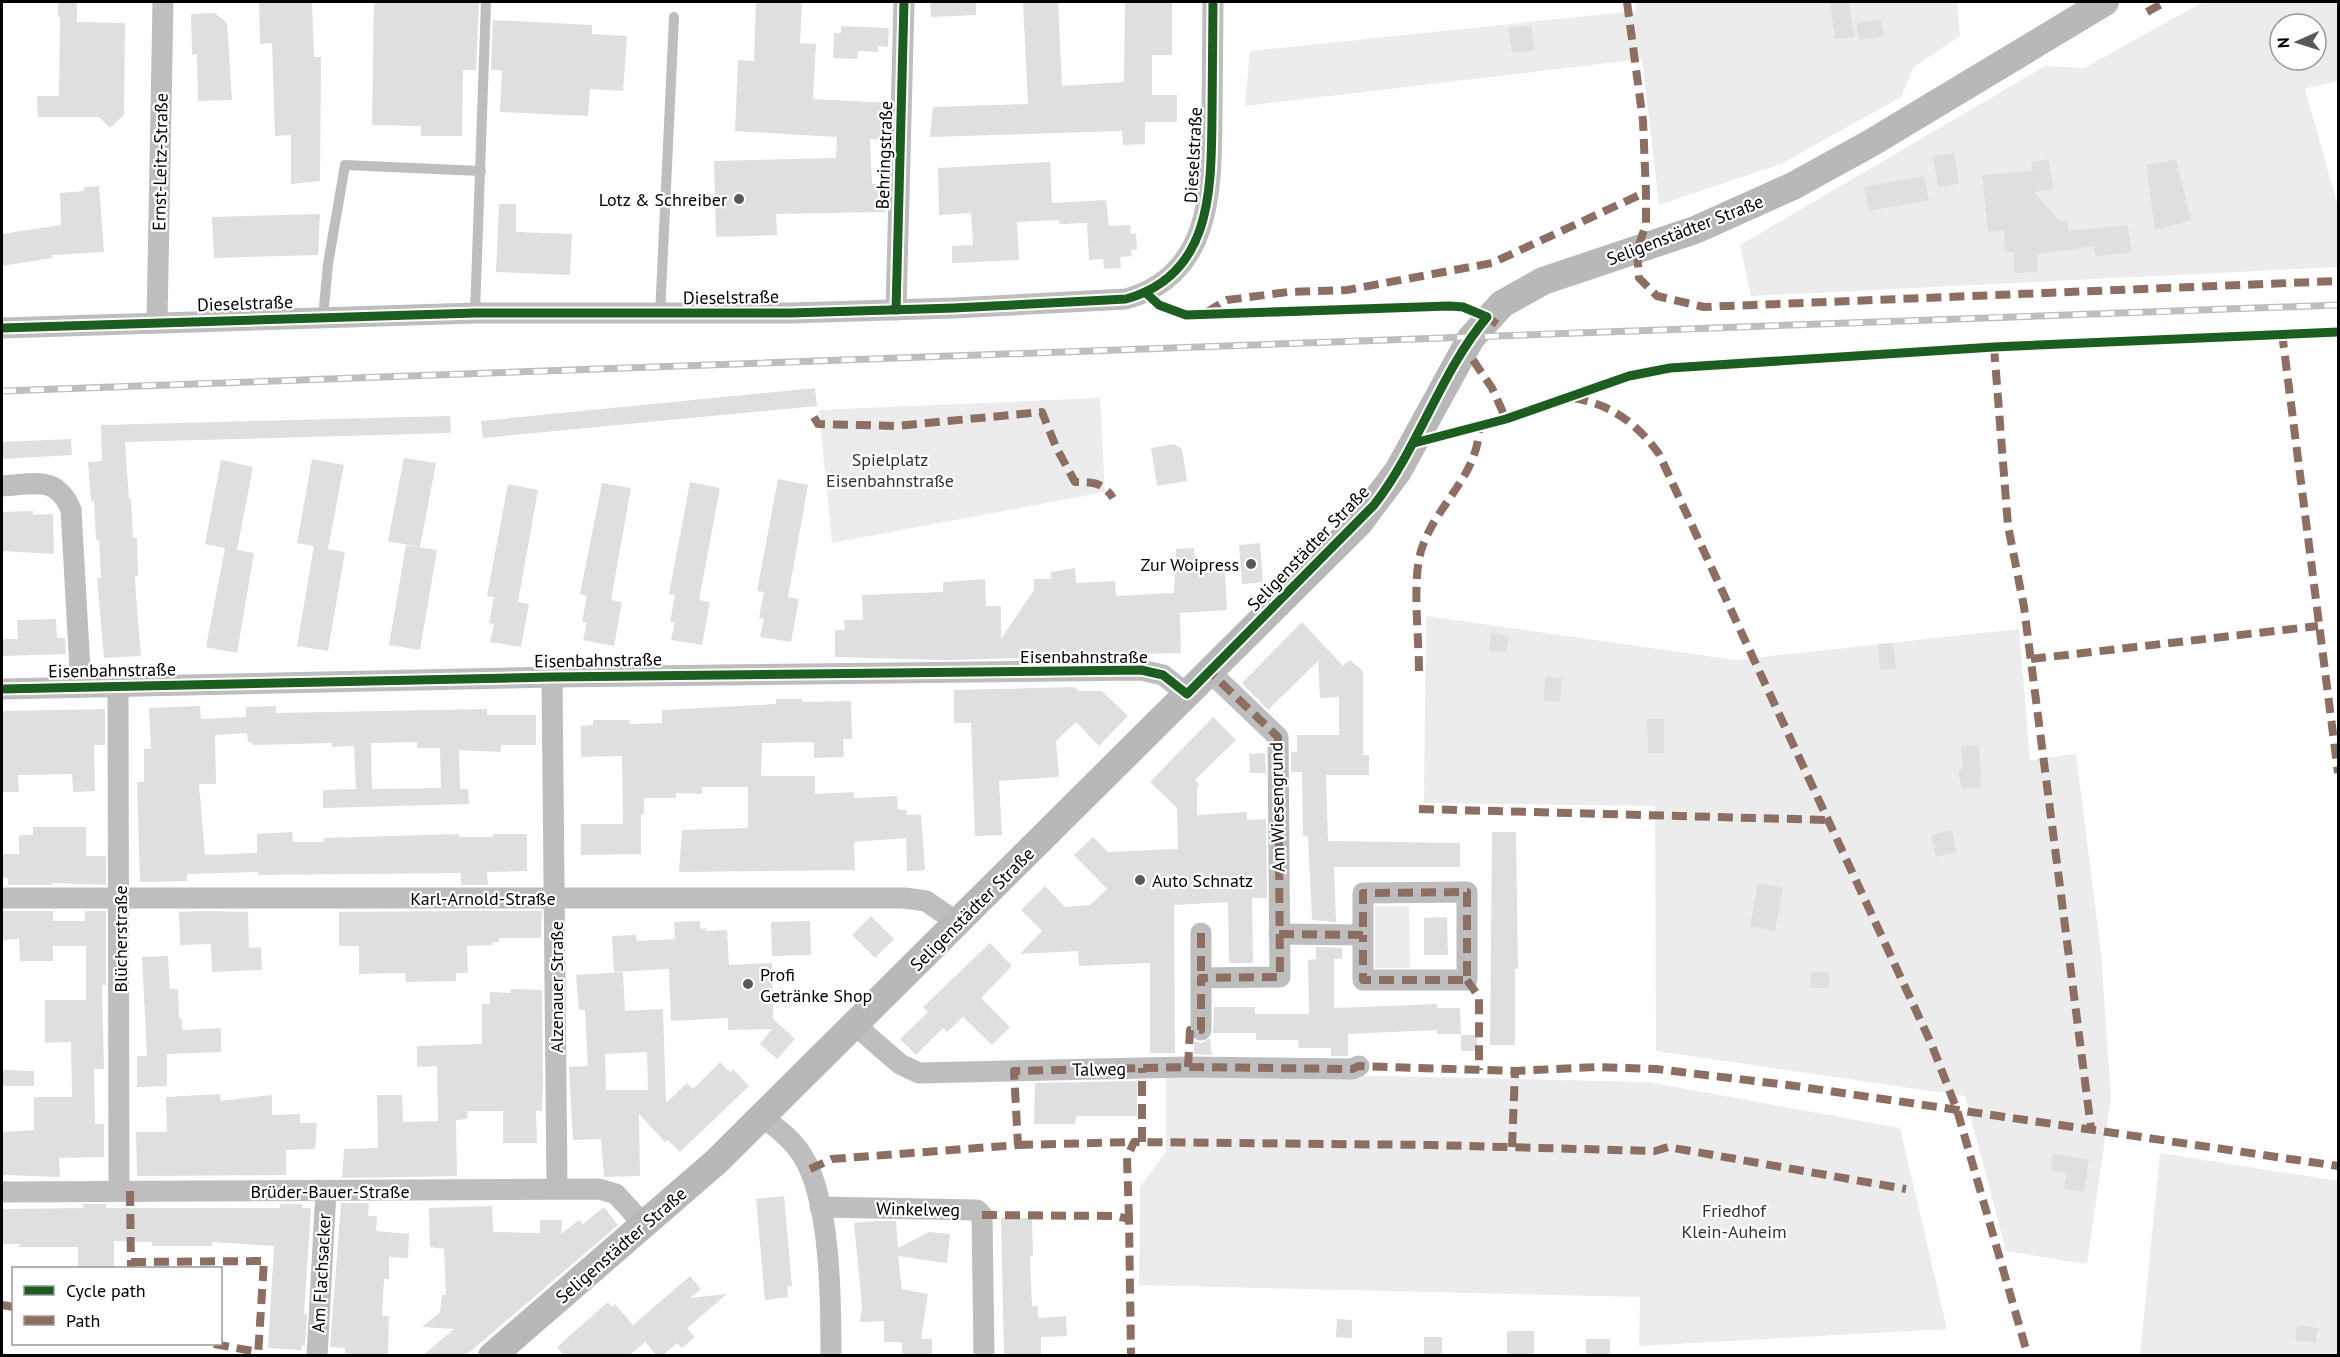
<svg xmlns="http://www.w3.org/2000/svg" width="2340" height="1357" font-family="'PT Sans',sans-serif">
  <rect width="100%" height="100%" fill="#fff"/>
  <!-- green -->
  <g fill="#ececec" fill-rule="evenodd">
    <path d="M1635,2H1957L1960,36L1914,67L1901,97L1781,164L1659,205L1642,59L1245,106L1250,51L1636,11Z"/>
    <path d="M2203,2H2338V81L2305,89L2338,206V267L1751,296L1740,245L2045,66L2084,68ZM2280,24H2316V60H2280Z"/>
    <path d="M1100,398L1105,492L832,543L819,410Z"/>
    <path d="M1426,616L1735,660L2019,629L2030,760L2076,754L2101,952L2111,1097L2087,1264L2006,1251L1965,1096L1656,1051L1655,806L1424,803Z"/>
    <path d="M1375,906H1409L1410,968H1375Z"/>
    <path d="M1166,1071L1648,1082L1900,1128L1947,1329L1639,1346L1640,1297L1139,1285L1140,1187L1166,1152Z"/>
    <path d="M2160,1153L2338,1181V1355L2140,1356Z"/>
  </g>
  <!-- building -->
  <g fill="#dfdfdf" fill-rule="evenodd">
    <path d="M58,2H77V22L125,23L124,115L110,128L99,117H38L37,96H59L60,17H58Z"/>
    <path d="M259,2H312L314,57H321L320,181L291,184V135L275,136L272,43L260,44Z"/>
    <path d="M374,2H479L476,70H463L462,136H421V126L372,125Z"/>
    <path d="M756,2H802L800,43L816,44L813,99L889,103L887,140L870,139L872,184H887L886,212L776,214L777,235L716,237L714,161L836,158L837,137L735,131L738,60L754,61Z"/>
    <path d="M930,2H976V15L931,17Z"/>
    <path d="M1023,2H1058L1062,86L1124,82L1125,2H1172V55H1152V95H1177V122H1145V144L1123,145L1122,131L930,137L933,107L1028,104Z"/>
    <path d="M1830,2H1849L1854,37L1835,39Z"/>
    <path d="M215,13L227,23L232,100L198,101L197,54L192,55L191,14Z"/>
    <path d="M1881,19L1884,36L1859,40L1856,23Z"/>
    <path d="M493,20L592,25V34L627,36L623,91L590,89L588,116L500,112L502,70H491Z"/>
    <path d="M1531,25L1535,50L1512,53L1508,28Z"/>
    <path d="M841,26L889,28L888,47L878,46V52L858,51L857,59L833,58L834,33H841Z"/>
    <path d="M1954,153L1959,184L1938,187L1933,156Z"/>
    <path d="M2048,159L2054,189L2034,192L2060,222L2067,220L2068,231L2128,225L2131,253L2095,256L2094,246L2037,254V272L2014,273V252H2005L2004,230L1988,232L1982,175L2033,171L2031,162Z"/>
    <path d="M2176,160L2191,220L2155,230L2146,164Z"/>
    <path d="M1050,162L1052,203L1106,200L1109,226L1130,225L1131,234L1136,233L1137,250H1131L1132,256L1120,257L1121,268L1104,269L1103,259L1089,260L1087,223L1059,224V220L1017,222L1019,260L952,263V246L973,245L971,213L939,215L938,168Z"/>
    <path d="M1924,176L1929,200L1869,211L1864,187Z"/>
    <path d="M99,186L104,252L52,255V258L2,266V234L61,225L60,193L84,191V187Z"/>
    <path d="M499,204H516V232L572,234L570,275L496,272Z"/>
    <path d="M320,214L318,255L214,258L212,217Z"/>
    <path d="M815,388L817,406L483,438L481,421Z"/>
    <path d="M450,416L451,433L125,442L129,499H131L133,538H137L138,576H135L136,596L141,656L104,658L97,578H101L99,540H96L94,501H91L88,462L102,461L101,425Z"/>
    <path d="M71,439L72,455L2,459V442Z"/>
    <path d="M1174,444L1182,449L1187,481L1157,486L1151,448Z"/>
    <path d="M404,458L436,463L420,547L388,541Z"/>
    <path d="M312,459L344,465L328,549L345,552L328,651L297,646L314,546L297,543Z"/>
    <path d="M221,460L253,467L237,550L254,553L237,653L206,647L225,548L205,544Z"/>
    <path d="M778,479L808,485L788,597L799,599L791,642L760,637L764,619L759,618L764,592L757,591Z"/>
    <path d="M690,482L720,488L699,600L710,602L702,645L671,640L675,622H670L675,595L669,594Z"/>
    <path d="M602,483L631,488L611,600L622,602L614,646L583,640L587,623L582,622L587,596L580,594Z"/>
    <path d="M508,484L538,490L518,602L529,604L521,647L490,642L494,624L489,623L494,597L487,596Z"/>
    <path d="M33,511V515L53,514L54,554L2,551V512Z"/>
    <path d="M1260,543L1263,582L1242,584L1239,545Z"/>
    <path d="M406,545L437,550L420,650L389,645Z"/>
    <path d="M1194,548L1196,572L1225,571L1227,610L1180,613L1181,653L948,660L835,657V630H845L844,620H863L862,595L943,592V582L985,579L986,606H1001V639L1034,590V579H1051V572L1075,568L1076,583L1115,581L1116,596L1174,593L1176,549Z"/>
    <path d="M56,619L57,638H65L66,654L2,656V639H18L17,620Z"/>
    <path d="M1302,622L1343,666L1350,660L1363,671V755H1369V775H1326L1328,841L1460,843V867H1334L1336,922L1312,920L1308,836H1303L1302,772H1291V752H1297V735H1339V697L1320,698L1318,661L1268,710L1242,683Z"/>
    <path d="M1491,633L1509,636L1506,652L1489,650Z"/>
    <path d="M1893,643L1896,669L1880,670L1878,644Z"/>
    <path d="M1545,677L1562,678L1560,702L1544,701Z"/>
    <path d="M1075,687L1078,691H1102L1128,716L1099,746L1076,722L1056,741L1059,777L999,781L1002,835L975,836L971,723H954V690Z"/>
    <path d="M776,699H802V702L851,701L852,739H843L844,757L814,758V742L762,743L761,776H815V794L854,792V798L897,796L898,810H906L907,815L921,814L925,870L907,871L906,838L854,842L855,870L679,872L682,830L748,828V787H702V794L676,793V798H644V814H641V854L581,855V824H623L622,756L581,757V726L593,725V720H630L629,724L662,723V710L776,704Z"/>
    <path d="M200,706L201,719L246,717V707L276,706V713L487,709V715H536V745H501V752L459,750L460,789H468L469,804L323,808V790L356,789L354,746L332,747V743L253,745L252,742H248L247,733L215,735L216,784H199L205,855L257,853V834L292,832L293,842H324V838L459,834V837H493V834H527V871L487,872L488,885H461V873L258,875V872L187,874V881L140,882L137,782H144V749H151L149,708ZM417,742V748H440L441,788L372,789L371,743Z"/>
    <path d="M105,709V745H94L95,791L73,792L72,774L18,775L19,792H2V711Z"/>
    <path d="M1213,717L1236,740L1195,780L1199,785L1197,788V815L1247,812V820L1266,819L1267,898H1252L1253,963H1229L1228,902L1174,905L1175,1053H1150V963L1079,966L1078,951L1020,954L1042,931L1021,910L1045,886L1065,907L1090,905L1107,889L1074,855L1093,837L1108,852L1178,849L1177,808L1150,782Z"/>
    <path d="M1647,719H1664V753H1648Z"/>
    <path d="M1979,745L1981,787L1962,789L1958,770L1963,769L1961,746Z"/>
    <path d="M1265,753L1266,773H1250L1249,754Z"/>
    <path d="M33,827H86V856H106V885L52,883V885H8V878H2V854H19V835H33Z"/>
    <path d="M1952,830L1957,852L1936,857L1931,835Z"/>
    <path d="M1492,832H1516L1518,969H1515V1045H1490Z"/>
    <path d="M1758,883L1783,888L1775,931L1750,926Z"/>
    <path d="M2,911H53V921H85V911H106V985H102L104,1069H94L95,1124H104V1157L59,1158L60,1177L2,1175V1132L34,1130V1097H72L71,1042L45,1043V1000H86V946H53V961H20L19,939L2,940Z"/>
    <path d="M205,911L248,912L249,948L261,947L262,970L212,972L211,944L180,945L179,912Z"/>
    <path d="M461,911H542L541,938H499V942H492L493,945L467,946L468,973H456V981L406,982L405,973L359,974V946H339V912Z"/>
    <path d="M871,916L894,939L875,958L852,935Z"/>
    <path d="M1447,917L1448,955H1424V918Z"/>
    <path d="M700,921V929L706,928V931L727,930L729,965L772,963L773,1019L795,1039L777,1059L760,1044L772,1029L728,1030V1018L671,1021L669,969L614,972L612,936L636,935L637,941L675,939L674,922Z"/>
    <path d="M810,921L811,955L772,956L771,922Z"/>
    <path d="M990,943L1012,966L981,998L1010,1027L992,1045L963,1017L947,1032L943,1028L916,1055L900,1039L928,1012L923,1007Z"/>
    <path d="M1316,947L1342,948V959H1334V1008L1437,1004V1008H1460L1461,1034H1437V1030L1348,1034V1056H1331V1048H1299L1298,1040H1256V1033H1213L1214,1007H1255V1014H1309L1308,960L1316,959Z"/>
    <path d="M168,956L170,989H178L179,1019L182,1018V1030L221,1028V1052L167,1054V1086L137,1087V1056H147L142,957Z"/>
    <path d="M1811,971L1829,972V988H1810Z"/>
    <path d="M623,972L625,1011L663,1009L666,1103L687,1083L693,1089L720,1062L730,1072L733,1069L749,1086L680,1152L668,1140L665,1142L639,1114L640,1176L604,1177L601,1139L573,1140L569,1067L588,1066L585,1010H579L576,975ZM647,1052L648,1090H606L605,1054Z"/>
    <path d="M511,989L542,990L543,1084L542,1111H536L537,1143H503V1111H468L467,1119L456,1120L457,1176L342,1178L344,1149L378,1148L377,1095H402L403,1122L438,1121L437,1066L417,1067V1046L482,1044V1004H490V992L510,993Z"/>
    <path d="M1461,1035H1478L1477,1051H1461Z"/>
    <path d="M1210,1038L1212,1055L1194,1054V1041L1202,1043Z"/>
    <path d="M2,1070L34,1071V1086H2Z"/>
    <path d="M1137,1081V1116H1076L1075,1124H1034L1035,1083Z"/>
    <path d="M220,1094L221,1101L272,1095V1115L300,1114V1123H317L315,1149L286,1150V1175L137,1176L136,1132H167L166,1097Z"/>
    <path d="M2053,1154L2089,1160L2084,1192L2064,1189L2066,1173L2050,1170Z"/>
    <path d="M784,1196L792,1286H787L788,1297L765,1300L756,1199Z"/>
    <path d="M341,1203H369L368,1216H377L376,1231L409,1234L408,1258L389,1257V1279H384L382,1316H389L388,1356H345V1348L330,1347Z"/>
    <path d="M83,1204H106V1208H280V1204H302V1208H311L304,1314H307L305,1346L302,1345L301,1350L268,1348L274,1246L212,1242V1246H152V1242L114,1241V1269H78V1247H19V1244H2V1209L83,1208Z"/>
    <path d="M492,1206L493,1232L540,1233V1220H562L561,1234L579,1220L583,1224L604,1207L618,1225L465,1356H422L454,1329L422,1327L440,1312L442,1295H446L444,1249L430,1247L429,1208Z"/>
    <path d="M1001,1218H1032L1033,1256H1030L1032,1306H1038V1318L1066,1316L1067,1336L1041,1337V1356H1004Z"/>
    <path d="M875,1221H896L898,1248L929,1232L950,1234L947,1263L898,1256L902,1289L928,1294L921,1339H932V1356H902V1342H884V1321L860,1322L862,1306L854,1223Z"/>
    <path d="M690,1276L701,1289L690,1298L727,1294L687,1328L695,1337L682,1348L677,1343L662,1356H657L645,1342L629,1356H564L557,1347L608,1302L612,1307L615,1304L633,1325Z"/>
    <path d="M1337,1319L1352,1320V1338L1336,1337Z"/>
    <path d="M2297,1324L2318,1328L2316,1343L2295,1340Z"/>
    <rect x="1507" y="1331" width="27" height="25"/>
    <rect x="1424" y="1337" width="18" height="19"/>
    <rect x="1586" y="1339" width="24" height="17"/>
  </g>
  <g fill="none" stroke-linecap="round" stroke-linejoin="round">
    <!-- service -->
    <g stroke="#bebebe" stroke-width="10">
      <path d="M1145,292L1159,305L1186,315L1449,306L1463,307L1487,317"/>
      <path d="M475,313L486,2"/>
      <path d="M660,315L674,17"/>
      <path d="M323,317L328,264L345,165L481,171"/>
    </g>
    <!-- minor -->
    <g stroke="#bebebe" stroke-width="21">
      <path d="M896,310L904,2"/>
      <path d="M157,322L163,2"/>
      <path d="M2,328L475,313H791L954,308L1126,299C1213,275 1211,188 1212,116C1212,78 1213,40 1213,2"/>
      <path d="M2,486C34,484 57,475 71,510L81,687"/>
      <path d="M552,677L557,1189"/>
      <path d="M118,687L119,1191"/>
      <path d="M2,689L552,677L1141,670L1163,675L1187,694"/>
      <path d="M2,898H905L926,901L958,923"/>
      <path d="M1201,933V978"/>
      <path d="M1279,934L1363,935V893L1467,892V980H1363V935"/>
      <path d="M855,1025L900,1064L919,1073L1188,1067L1352,1069L1359,1066"/>
      <path d="M1201,1030V978L1280,977L1278,737L1210,672"/>
      <path d="M762,1117C777,1128 792,1139 802,1155C831,1200 831,1301 831,1356"/>
      <path d="M2,1192L599,1189L616,1194L644,1225"/>
      <path d="M820,1207L977,1210L982,1215L984,1356"/>
      <path d="M317,1356L326,1191"/>
    </g>
    <!-- secondary -->
    <path stroke="#b8b8b8" stroke-width="28" d="M492,1356L717,1161L1359,523L1398,471L1471,338L1502,304L1543,281L1695,230L1793,186L1871,143L2105,2"/>
    <defs>
      <path id="rail" d="M2,391L2338,305"/>
    </defs>
    <!-- rail casing -->
    <use href="#rail" stroke="#bebebe" stroke-width="7"/>
    <!-- rail -->
    <use href="#rail" stroke="#fff" stroke-width="4.5" stroke-dasharray="14" stroke-linecap="butt"/>
    <!-- quiet -->
    <g stroke="#8d6e63" stroke-width="8" stroke-dasharray="15 8" stroke-linecap="butt">
      <path d="M1627,2L1643,121L1646,192V224L1637,251L1639,278L1657,296L1704,307L2338,281"/>
      <path d="M2147,12L2165,2"/>
      <path d="M1207,312L1227,300L1288,292L1347,290L1492,263L1646,192"/>
      <path d="M1487,317L1497,324"/>
      <path d="M2282,333L2338,773"/>
      <path d="M1994,347L2008,526L2024,607L2091,1128"/>
      <path d="M1473,360L1492,388L1506,419"/>
      <path d="M1573,398C1610,404 1637,423 1659,454L1931,1043L1957,1110L2028,1356"/>
      <path d="M814,417L818,424L896,426L1042,412L1056,447L1075,482C1093,482 1103,482 1113,498"/>
      <path d="M2031,659L2318,626"/>
      <path d="M1419,671C1419,638 1412,580 1421,551C1434,506 1480,475 1479,426"/>
      <path d="M1419,809L1829,820"/>
      <path d="M1201,933V978"/>
      <path d="M1279,934L1363,935V893L1467,892V980H1363V935"/>
      <path d="M1467,980L1479,997V1070"/>
      <path d="M1188,1067L1190,1030H1201V978L1280,977L1278,737L1210,672"/>
      <path d="M1142,1142V1068"/>
      <path d="M1018,1145L1134,1142"/>
      <path d="M1512,1147L1515,1071"/>
      <path d="M810,1169L832,1159L1018,1145L1014,1071L1188,1067L1352,1069L1359,1066L1515,1071L1597,1067L1656,1069L1788,1085L2338,1166"/>
      <path d="M130,1191L131,1268"/>
      <path d="M982,1215L1116,1216L1129,1219L1131,1356"/>
      <path d="M1129,1219L1127,1158L1134,1142L1431,1145L1655,1151L1668,1147L1906,1189"/>
      <path d="M131,1262L264,1261L258,1356"/>
      <path d="M2,1305L14,1307"/>
      <path d="M214,1344L258,1352"/>
    </g>
    <defs>
      <g id="cycleway">
        <path d="M896,310L904,2"/>
        <path d="M2,328L475,313H791L954,308L1126,299C1213,275 1211,188 1212,116C1212,78 1213,40 1213,2"/>
        <path d="M1414,443L1506,419L1629,376L1670,368L1994,347L2338,332"/>
        <path d="M2,689L552,677L1141,670L1163,675L1187,694L1374,505C1419,447 1440,373 1487,317L1463,307L1449,306L1186,315L1159,305L1145,292"/>
      </g>
    </defs>
    <!-- cycleway casing -->
    <use href="#cycleway" stroke="#fff" stroke-width="13"/>
    <!-- cycleway -->
    <use href="#cycleway" stroke="#1b5e20" stroke-width="9"/>
  </g>
  <!-- markers -->
  <g fill="#595959" stroke="#fff" stroke-width="2">
    <circle cx="739" cy="199" r="6"/>
    <circle cx="1251" cy="564" r="6"/>
    <circle cx="1140" cy="880" r="6"/>
    <circle cx="748" cy="984" r="6"/>
  </g>
  <g text-anchor="middle" dominant-baseline="central" stroke-width="4.5" stroke-linejoin="round" paint-order="stroke">
    <!-- street labels -->
    <g font-size="18" fill="#000" stroke="#fff">
      <text transform="translate(884 155) rotate(-88)">Behringstraße</text>
      <text transform="translate(1193 155) rotate(-87)">Dieselstraße</text>
      <text transform="translate(160 162) rotate(-89)">Ernst-Leitz-Straße</text>
      <text transform="translate(1685 230) rotate(-21)">Seligenstädter Straße</text>
      <text transform="translate(731 297) rotate(-1)">Dieselstraße</text>
      <text transform="translate(245 303) rotate(-2)">Dieselstraße</text>
      <text transform="translate(1308 548) rotate(-46)">Seligenstädter Straße</text>
      <text x="1084" y="656">Eisenbahnstraße</text>
      <text transform="translate(598 660) rotate(-1)">Eisenbahnstraße</text>
      <text transform="translate(112 670) rotate(-1)">Eisenbahnstraße</text>
      <text transform="translate(1277 807) rotate(-91)">Am Wiesengrund</text>
      <text x="483" y="898">Karl-Arnold-Straße</text>
      <text transform="translate(972 909) rotate(-45)">Seligenstädter Straße</text>
      <text transform="translate(120 939) rotate(-90)">Blücherstraße</text>
      <text transform="translate(556 987) rotate(-90)">Alzenauer Straße</text>
      <text transform="translate(1099 1069) rotate(-1)">Talweg</text>
      <text x="330" y="1191">Brüder-Bauer-Straße</text>
      <text transform="translate(918 1209) rotate(1)">Winkelweg</text>
      <text transform="translate(621 1245) rotate(-41)">Seligenstädter Straße</text>
      <text transform="translate(321 1273) rotate(-87)">Am Flachsacker</text>
    </g>
    <!-- poi labels -->
    <g font-size="18" fill="#000" stroke="#fff" text-anchor="end">
      <text x="727" y="199">Lotz &amp; Schreiber</text>
      <text x="1239" y="564">Zur Woipress</text>
      <text x="1152" y="880" text-anchor="start">Auto Schnatz</text>
      <text x="760" y="974" text-anchor="start">Profi<tspan x="760" dy="21">Getränke Shop</tspan></text>
    </g>
    <!-- park labels -->
    <g font-size="18" fill="#333" stroke="#fff">
      <text x="890" y="459">Spielplatz<tspan x="890" dy="21">Eisenbahnstraße</tspan></text>
      <text x="1734" y="1210">Friedhof<tspan x="1734" dy="21">Klein-Auheim</tspan></text>
    </g>
  </g>
  <!-- border -->
  <rect width="2340" height="1357" fill="none" stroke="#000000" stroke-width="6"/>
  <!-- legend -->
  <rect x="12" y="1267" width="210" height="78" fill="#ffffff" stroke="#999999" stroke-width="1.5"/>
  <rect x="24" y="1286" width="30" height="9" fill="#1b5e20" stroke="#999999" stroke-width="1.5"/>
  <text x="66" y="1297" font-size="18" fill="#000000">Cycle path</text>
  <rect x="24" y="1316" width="30" height="9" fill="#8d6e63" stroke="#999999" stroke-width="1.5"/>
  <text x="66" y="1327" font-size="18" fill="#000000">Path</text>
  <!-- north arrow -->
  <g transform="translate(2298 42) rotate(267)"><circle r="28" fill="#ffffff" stroke="#999999" stroke-width="1.5"/>
  <path d="M0-4.5L10 22L0 15L-10 22Z" fill="#595959"/>
  <text y="-9" font-size="16" font-weight="bold" text-anchor="middle" fill="#000000">N</text>
  </g>
</svg>
